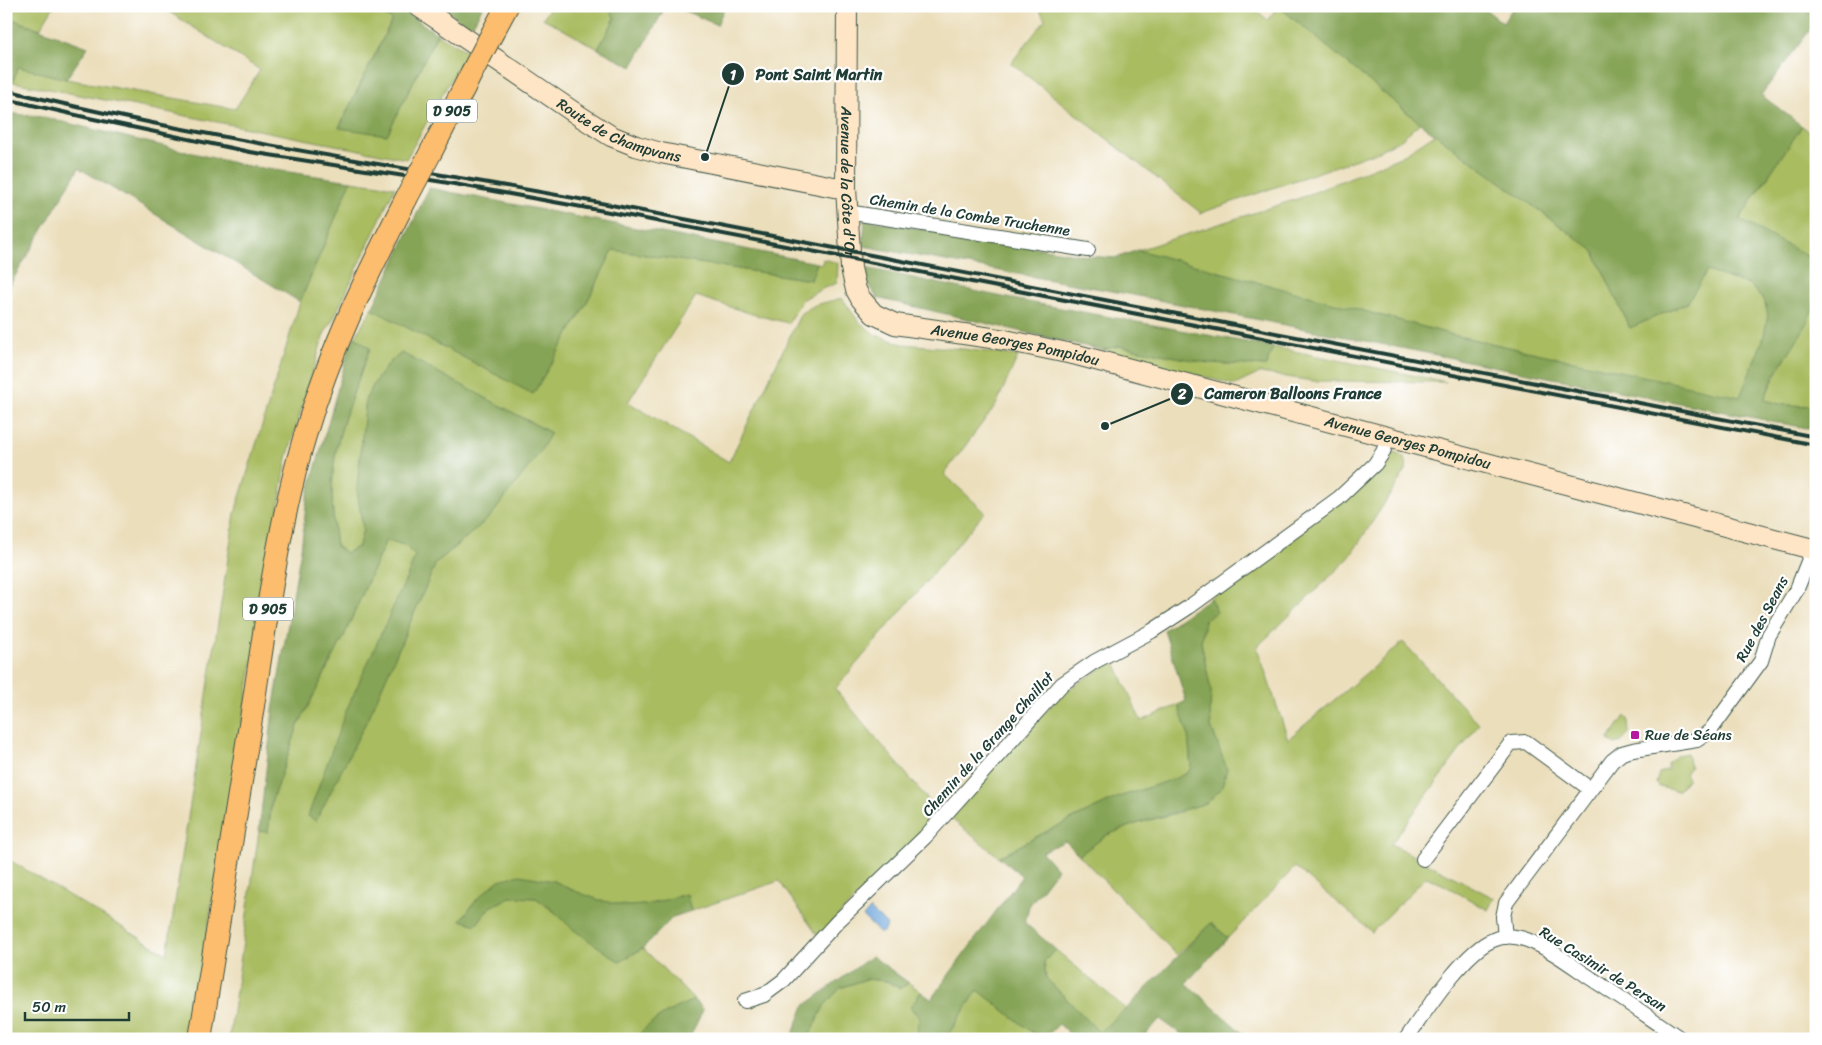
<svg xmlns="http://www.w3.org/2000/svg" width="1822" height="1045" font-family="Sriracha,sans-serif">
  <rect width="100%" height="100%" fill="#fff"/>
  <filter id="ink" filterUnits="userSpaceOnUse"><feTurbulence type="fractalNoise" baseFrequency=".02" numOctaves="2"/><feDisplacementMap in="SourceGraphic" scale="10" xChannelSelector="R" yChannelSelector="G"/><feConvolveMatrix kernelMatrix="1 2 1 2 8 2 1 2 1" color-interpolation-filters="sRGB"/></filter>
  <filter id="wash" filterUnits="userSpaceOnUse"><feTurbulence type="fractalNoise" baseFrequency=".0096" numOctaves="4" result="noise"/><feDisplacementMap in="SourceGraphic" scale="20" xChannelSelector="R" yChannelSelector="G"/><feGaussianBlur stdDeviation="1.12" result="paint"/><feColorMatrix in="noise" values="0 0 0 0 0 0 0 0 0 0 0 0 0 0 0 0 0 1.4 0 .05"/><feComposite in="paint" operator="in"/></filter>
  <g filter="url(#wash)">
    <rect width="100%" height="100%" fill="#ebdebb"/>
    <!-- green -->
    <g fill="#a9bc60" stroke="#647c4a">
      <path d="M6,6H54L40,29L6,17Z"/>
      <path d="M160,6H372L392,20L339,127L387,135L437,34L467,51L406,159L13,82L17,66L66,79L235,109L260,70Z"/>
      <path d="M551,6H604L609,9L615,18L598,49L543,18Z"/>
      <path d="M1038,6H1251L1268,20L1278,6L1420,123L1400,140L1374,153L1201,213L1011,63L1045,20Z"/>
      <path d="M1802,126L1816,136V261L1739,220Z"/>
      <path d="M1435,134L1593,250L1630,328L1687,303L1707,271L1749,285L1764,299L1768,315L1763,340L1740,398L1453,335L1138,250L1300,198L1400,157Z"/>
      <path d="M351,181L395,187L334,318L324,334L287,458L189,1039H6V858L167,954L235,513L300,302Z"/>
      <path d="M613,250L811,280L817,263L822,264L823,259L838,263L837,283L824,288L802,300L788,323L752,314L696,296L628,402L729,462L801,313L815,305L842,298L859,322L876,335L902,344L964,349L1018,356L996,405L944,474L985,512L835,689L940,814L818,936L779,881L691,911L686,894C673,897 658,903 644,905C613,909 582,895 554,881L478,898L461,920L476,925L489,908L510,897L536,898L620,962L643,948L694,1000C666,1012 656,1017 634,1039H229L259,831L268,832L272,800L298,726L344,636L386,540L404,545L415,556L316,820L371,712L436,563L491,516L551,433L401,353L366,398L357,489L363,529L359,546L346,553L336,546C333,522 331,498 333,473C336,432 356,387 370,348L355,337L372,309L533,394L584,308Z"/>
      <path d="M1816,303V406L1784,405L1764,400C1778,366 1800,336 1816,303Z"/>
      <path d="M1119,346L1208,363L1265,366L1273,347L1446,382L1313,381L1260,373L1235,385L1102,350Z"/>
      <path d="M1394,453C1404,456 1408,460 1406,470L1349,558L1257,647L1288,739L1403,642L1479,724L1391,844L1494,898L1488,910L1444,885L1426,877L1372,932L1295,867L1228,938L1211,923L1177,955L1079,855L1107,835L1135,824L1181,812L1218,744L1211,727L1210,710L1211,691L1201,642L1210,598L1390,454Z"/>
      <path d="M1114,660L1141,721L1178,705L1188,734L1191,768L1187,773L1175,779L1119,797L1049,830L999,857L948,816L1063,693Z"/>
      <path d="M1625,716L1628,719L1629,733L1621,742L1614,744L1608,740Z"/>
      <path d="M1687,753L1690,767L1685,774L1688,778L1678,791L1659,787L1656,783L1659,773L1665,770L1668,771V764L1677,755Z"/>
      <path d="M1056,950L1126,1009L1099,1032L1046,978L1044,961Z"/>
      <path d="M866,979L887,981L900,988L909,983L921,992L910,1007L919,1017L916,1039H808L824,1006L840,988Z"/>
      <path d="M978,990L1041,1039H945Z"/>
    </g>
    <!-- forest -->
    <g fill="#86a456" stroke="#527045">
      <path d="M372,6H397L437,34L387,135L339,128L392,20Z"/>
      <path d="M440,6H483L471,28Z"/>
      <path d="M604,6H666L632,67L598,49L615,18L609,9Z"/>
      <path d="M674,6H725L717,25Z"/>
      <path d="M1278,6H1481L1503,23L1514,6H1816V22L1761,95L1802,126L1739,219L1816,261V303L1802,332L1774,376L1764,400L1784,405L1816,406V430L1128,294L863,246L865,220L1088,256L1116,258L1138,250L1453,335L1740,397L1763,340L1768,315L1764,299L1749,285L1707,271L1687,303L1630,328L1593,250L1420,123Z"/>
      <path d="M6,17L15,20L88,47L66,79L18,67L13,82L6,79Z"/>
      <path d="M6,113L42,117L247,166L351,181L300,302L79,168L11,283L6,296Z"/>
      <path d="M429,188L817,263L811,280L613,250L584,308L533,394L372,309Z"/>
      <path d="M861,267L1012,299L1273,347L1266,366L1208,363L1119,346L1102,350L877,298L862,275Z"/>
      <path d="M355,337L370,348C356,388 336,431 333,473C331,498 333,522 336,546L346,553L359,546L363,529L357,489L366,398L378,377L391,361L402,353L551,433L540,452L491,516L436,563L371,712L316,821L308,816L346,711L410,570L415,556L404,545L386,540L344,636L298,726L272,800L268,832L259,831L273,710L301,549L307,498L350,345Z"/>
      <path d="M1210,598L1217,612L1205,619L1201,642L1211,691L1210,710L1211,727L1227,769L1221,789L1207,803L1135,824L1107,835L1079,855L1065,841L1042,852L1057,869L1029,906L1025,923L1056,950L1044,961L1046,978L1099,1032L1126,1009L1211,923L1228,938L1186,983L1249,1039H1188L1160,1019L1141,1039H1075L1059,1024L1044,1039H1041L978,990L945,1039H916L919,1017L910,1007L921,992L931,999L1022,876L999,857L1049,830L1119,797L1174,779L1187,773L1191,768L1188,734L1178,705L1186,701L1164,630Z"/>
      <path d="M520,875L554,881L572,890L599,900L625,906L646,905L687,894L691,911L673,917L643,948L620,962L571,928L553,910L536,898L510,897L489,908L476,925L461,920L478,898L499,880Z"/>
      <path d="M872,956L909,983L900,988L887,981L866,979L840,988L824,1006L808,1039H791L804,1006Z"/>
      <path d="M694,1000L703,1010L689,1039H634C656,1017 666,1012 694,1000Z"/>
    </g>
    <!-- water -->
    <path fill="#6aa3d9" stroke="#447086" d="M870,909L887,925L885,931L880,933L863,917Z"/>
  </g>
  <g filter="url(#ink)">
    <g fill="none" stroke-linecap="round" stroke-linejoin="round">
      <defs>
        <g id="street">
          <path d="M847,212L1088,250"/>
          <path d="M1423,859L1511,743L1526,742L1590,789"/>
          <path d="M1505,937L1503,917L1506,903L1612,761L1622,753L1633,750L1697,740L1710,731L1761,661L1769,635L1797,589L1813,549"/>
          <path d="M745,1001L764,995L784,980L838,921L925,837L1062,684L1094,662L1152,631L1189,607L1339,498L1375,464L1383,452L1388,438"/>
          <path d="M1406,1039C1425,1012 1464,951 1493,940C1504,935 1516,936 1527,940C1549,948 1570,964 1589,977C1620,997 1650,1018 1681,1039"/>
        </g>
        <g id="secondary">
          <path id="s1" d="M418,6L578,115L611,136L636,146L661,153L834,187L846,188"/>
          <path id="s2" d="M847,6L846,188L851,268L856,290L861,299L874,314L895,324L1005,340L1077,355L1816,550"/>
        </g>
        <g id="primary">
          <path d="M493,32L507,6"/>
          <path d="M432,150L472,72"/>
          <path d="M200,1039C218,928 236,817 253,706C267,614 279,521 306,432C330,350 367,275 406,199"/>
        </g>
      </defs>
      <!-- street casing -->
      <use href="#street" stroke="#3e5548" stroke-width="16"/>
      <!-- secondary casing -->
      <use href="#secondary" stroke="#3e5548" stroke-width="22"/>
      <!-- primary casing -->
      <use href="#primary" stroke="#3e5548" stroke-width="24"/>
      <!-- street -->
      <use href="#street" stroke="#fff" stroke-width="14"/>
      <!-- secondary -->
      <use href="#secondary" stroke="#fee5c5" stroke-width="20"/>
      <!-- primary -->
      <use href="#primary" stroke="#fcbd6e" stroke-width="22"/>
      <!-- rail -->
      <g stroke="#1f3d34" stroke-width="4">
        <path d="M6,90C204,140 406,166 606,204C1010,281 1413,359 1816,437"/>
        <path d="M6,99L89,118L250,152L443,182L604,211L1816,445"/>
      </g>
      <defs>
        <g id="primary-bridge">
          <path d="M472,72L493,32"/>
          <path d="M406,199L432,150"/>
        </g>
      </defs>
      <!-- primary-bridge casing -->
      <use href="#primary-bridge" stroke="#3e5548" stroke-width="24" stroke-linecap="butt"/>
      <!-- primary-bridge -->
      <use href="#primary-bridge" stroke="#fcbd6e" stroke-width="22"/>
    </g>
  </g>
  <!-- markers -->
  <rect fill="#b5179e" stroke="#fff" stroke-width="2" x="1630" y="730" width="10" height="10" rx="2.5"/>
  <g text-anchor="middle" dominant-baseline="central" stroke-width="4.5" stroke-linejoin="round" paint-order="stroke">
    <!-- shield labels -->
    <g fill="#fff" stroke="#627771" stroke-width="1">
      <rect x="427" y="99.5" width="50" height="23" rx="4"/>
      <rect x="243" y="597.5" width="50" height="23" rx="4"/>
    </g>
    <g font-size="14" font-weight="bold" fill="#1f3d34">
      <text x="452" y="111">D 905</text>
      <text x="268" y="609">D 905</text>
    </g>
    <!-- street labels -->
    <g font-size="15" fill="#1f3d34" stroke="#fff">
      <text stroke="none"><textPath href="#s1" startOffset="238">Route de Champvans</textPath></text>
      <text stroke="none"><textPath href="#s2" startOffset="176">Avenue de la Côte d'Or</textPath></text>
      <text transform="translate(970 215) rotate(9)">Chemin de la Combe Truchenne</text>
      <text stroke="none"><textPath href="#s2" startOffset="460">Avenue Georges Pompidou</textPath></text>
      <text stroke="none"><textPath href="#s2" startOffset="865">Avenue Georges Pompidou</textPath></text>
      <text transform="translate(1762 619) rotate(-62)">Rue des Seans</text>
      <text transform="translate(988 744) rotate(-48)">Chemin de la Grange Chaillot</text>
      <text transform="translate(1603 969) rotate(32)">Rue Casimir de Persan</text>
    </g>
    <!-- poi labels -->
    <g font-size="15" fill="#1f3d34" stroke="#fff" text-anchor="start">
      <text x="1645" y="735">Rue de Séans</text>
    </g>
  </g>
  <!-- callouts -->
  <path fill="none" stroke="#1f3d34" stroke-width="2" d="M705 157L733 74M1105 426L1182 394"/>
  <g fill="#1f3d34" stroke="#fff" stroke-width="2">
    <circle cx="705" cy="157" r="5"/>
    <circle cx="1105" cy="426" r="5"/>
    <circle cx="733" cy="74" r="12"/>
    <circle cx="1182" cy="394" r="12"/>
  </g>
  <g font-size="15" text-anchor="middle" font-weight="bold" fill="#fff">
    <text x="733" y="80">1</text>
    <text x="1182" y="399">2</text>
  </g>
  <g font-size="16" text-anchor="middle" font-weight="bold" fill="#1f3d34" stroke="#fff" stroke-width="4.5" stroke-linejoin="round" paint-order="stroke">
    <text x="819" y="80">Pont Saint Martin</text>
    <text x="1293" y="399">Cameron Balloons France</text>
  </g>
  <!-- margin -->
  <rect width="1822" height="1045" fill="none" stroke="#fff" stroke-width="25"/>
  <!-- scale -->
  <path d="M25 1012v8h104v-8" fill="none" stroke="#1f3d34" stroke-width="2.5"/>
  <text x="32" y="1012" font-size="15" fill="#1f3d34" stroke="#ffffff" stroke-width="4" paint-order="stroke">50 m</text>
</svg>
